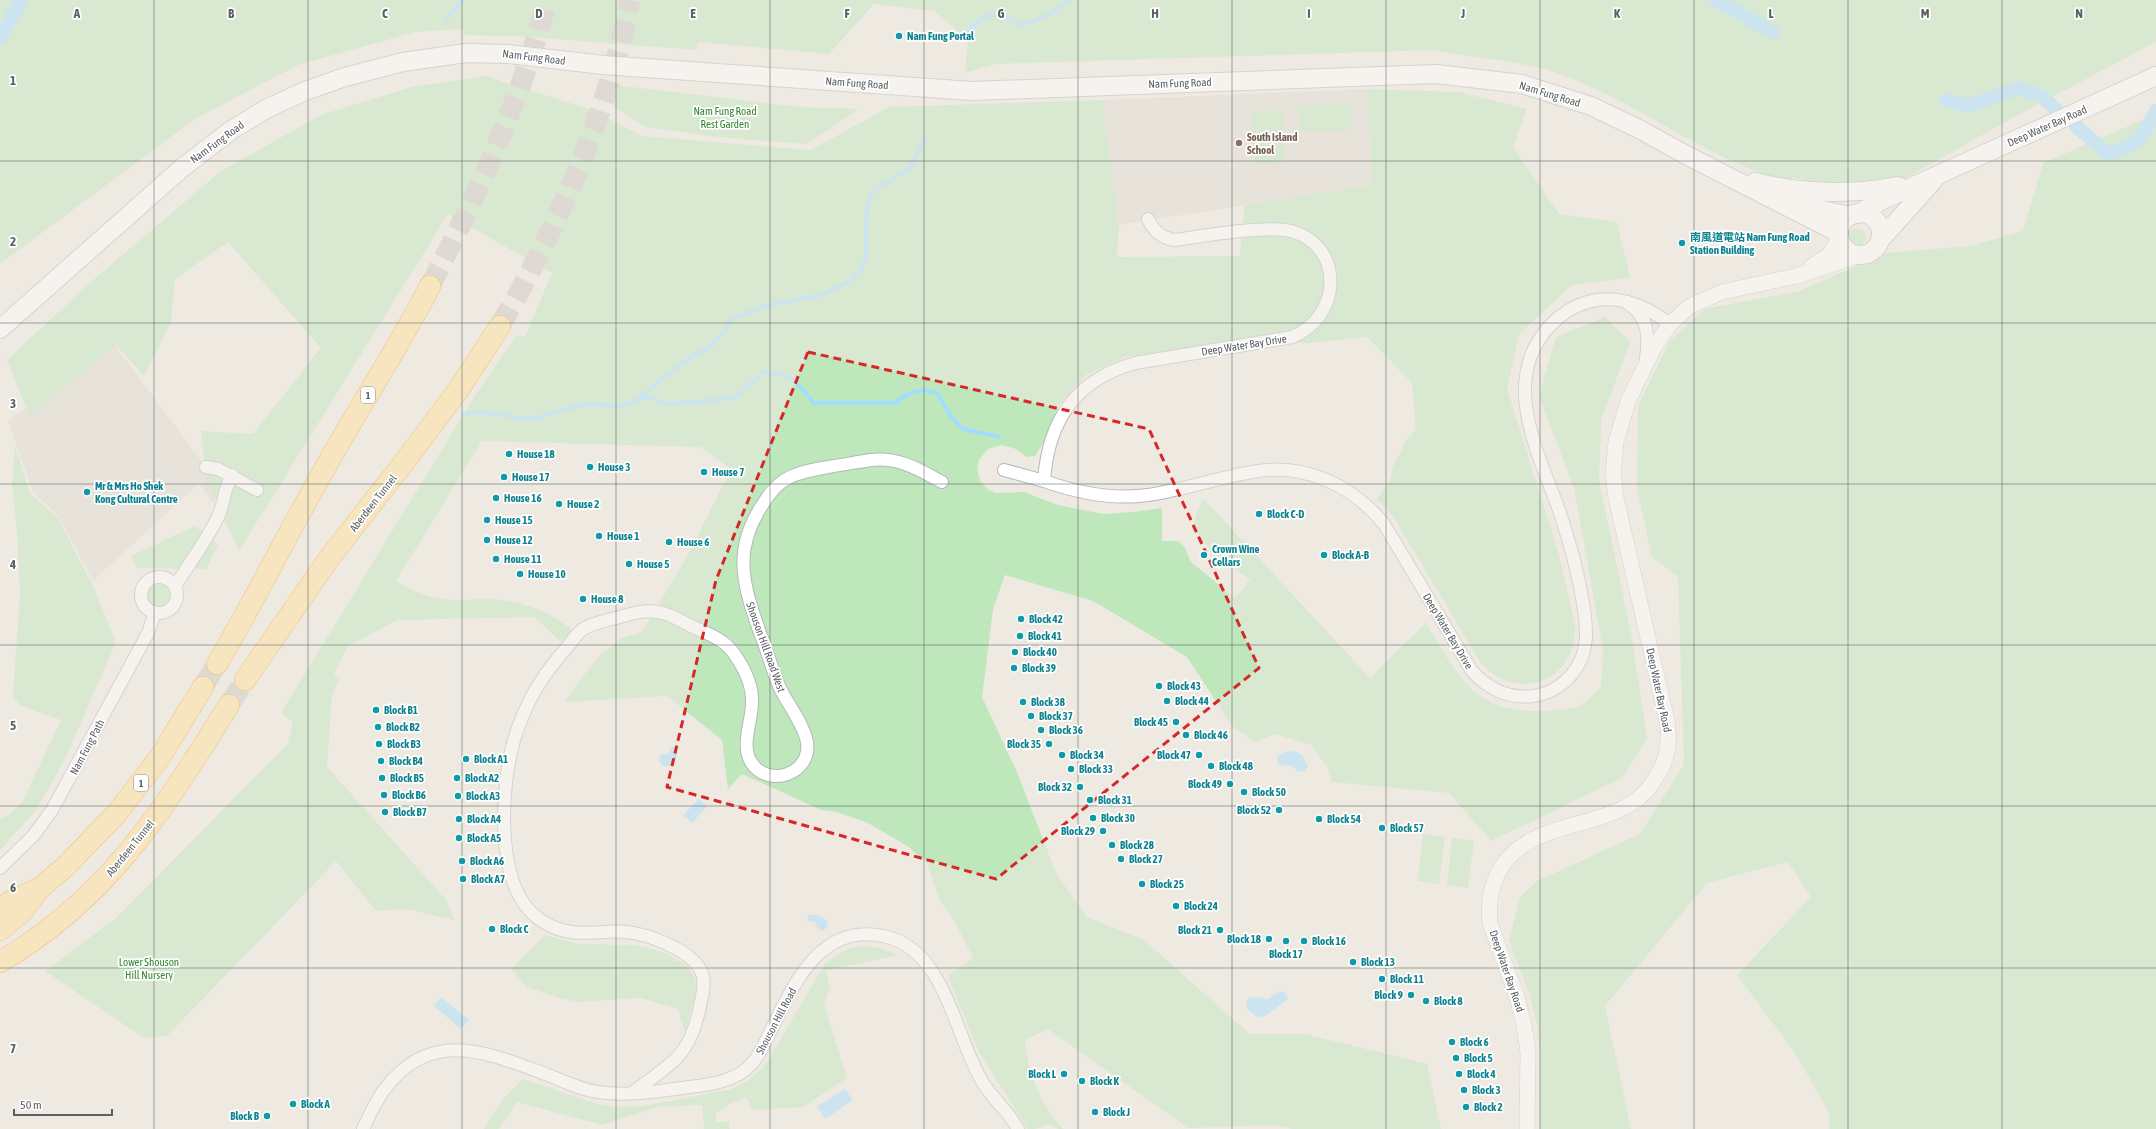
<svg xmlns="http://www.w3.org/2000/svg" width="2156" height="1129" font-family="'Asap Condensed','Noto Sans TC',sans-serif">
  <rect width="100%" height="100%" fill="#eeeae1"/>
  <!-- education -->
  <g fill="#ded9d0">
    <path d="M1367,89L1372,185L1119,225L1102,100Z"/>
    <path d="M114,344L219,485L213,503L199,483L93,581L59,517L33,492L8,421Z"/>
  </g>
  <!-- green -->
  <g fill="#bfe7bc">
    <path d="M0,0H2156V42L2016,116L1904,179L1823,186L1793,177L1789,182C1711,161 1645,108 1571,78C1527,60 1480,60 1435,50L996,64L965,73L968,39L934,11L874,4L829,54L698,42L697,50L514,36L463,35V29L415,32L298,65L195,119L0,264Z"/>
    <path d="M485,76L595,111L642,136L811,150L889,107L1102,100L1119,225L1117,257L1240,256L1245,205L1372,185L1367,89L1458,92L1527,109L1513,147L1559,214L1617,222L1630,278L1572,285L1519,334L1507,389L1559,555L1575,624C1578,680 1518,705 1481,663L1393,516L1377,499L1389,483L1394,464L1407,439L1416,429L1412,383L1367,337L1310,343L1276,342L1127,356L1087,374L1058,406L1045,440L1035,456L1027,457L1016,449L1002,445L988,449L979,460L977,467L980,481L989,490L996,493L1024,492L1058,505L1103,514L1134,512L1162,508V541H1178L1185,548L1191,562L1235,598L1250,580C1235,568 1193,542 1195,521C1195,513 1201,506 1203,498L1370,678L1426,623C1458,674 1470,711 1538,711C1548,711 1573,709 1581,705C1588,702 1595,692 1601,687L1603,650L1574,488L1539,396L1556,337L1605,317L1630,342L1601,421L1599,480L1631,633L1647,738L1622,778L1491,841L1449,793L1332,782L1328,768L1311,745L1275,734L1256,742L1233,727L1187,657L1093,601L1005,575L993,609L982,697L1016,770L1057,875L1087,917L1144,940L1250,1034H1305L1427,1064L1441,1129H1293L1272,1125L1188,1128L1048,1029L1025,1040C1028,1074 1041,1104 1063,1129H1058L1050,1124L1035,1129H1028L979,1052L948,976L973,958L956,924L940,900L927,864L909,847L868,823L837,812L821,810L742,774L728,789L722,740L667,696L564,702L597,658L622,638L642,632L687,557L731,469L700,447L482,441L396,581C411,590 426,597 444,599C457,601 470,599 484,599C516,599 547,609 572,630L561,642L534,617L397,620L347,647L334,675L340,678L332,694L327,767L447,901L454,920L406,909L376,911L336,861L167,1036L144,1038L45,971L115,919L288,744L293,722L281,713L474,397L517,335L525,337L552,273L448,214L239,551L206,479L201,431L253,434L321,348L228,242L175,279L171,322L144,376L116,345L30,416L7,360L92,281L221,171L321,115L412,87Z"/>
    <path d="M598,83L801,107L859,109L807,144L726,138L645,127L616,108Z"/>
    <path d="M1351,103L1352,130L1299,132L1298,105Z"/>
    <path d="M1283,110L1285,163L1254,164L1252,111Z"/>
    <path d="M2156,114V1129H1829V1112L1793,1050L1737,975L1811,897L1788,862L1707,883L1605,1006L1631,1129H1540V1052L1537,1023L1529,993L1509,941L1520,897L1537,881L1640,834L1684,764L1678,577L1652,557L1637,488L1638,406L1669,342L1705,309L1799,291L1887,253L1970,246L2023,231L2043,163Z"/>
    <circle cx="1857" cy="237" r="9"/>
    <path d="M15,446L30,493L58,518L92,584L116,642L65,759L36,810L0,850V819L10,814L22,803L61,720L19,705L13,695L20,595L17,531L12,486Z"/>
    <path d="M195,526L218,545L206,569L137,568L131,556Z"/>
    <circle cx="159" cy="596" r="12"/>
    <path d="M1423,834L1445,837L1439,884L1418,881Z"/>
    <path d="M1452,838L1474,841L1468,888L1447,885Z"/>
    <path d="M545,935L577,944L635,945L663,952L686,965L694,976L697,988L685,1033L678,1009L641,998L579,1002L559,998L527,987L511,969Z"/>
    <path d="M863,946L881,948L898,955L826,971L830,988L824,1004L847,1078L803,1107L753,1110L746,1097L729,1104L716,1114V1123L729,1121L730,1129H704L702,1105L657,1107L602,1125L517,1102L499,1129H484L503,1099L523,1079L594,1103L616,1107L643,1106L732,1089L749,1080L764,1067L825,964L845,950Z"/>
  </g>
  <!-- water -->
  <g fill="#a0ddff">
    <path d="M672,746L676,748C678,758 674,767 663,766L659,761L660,755L668,754Z"/>
    <path d="M1295,751L1303,756L1308,767L1304,772L1297,771L1291,765L1282,766L1277,762L1278,756L1285,752Z"/>
    <path d="M699,798L707,806L692,823L683,816Z"/>
    <path d="M808,915C816,914 826,917 828,924L827,928L822,931L817,927L815,922L807,921Z"/>
    <path d="M1279,991L1285,992L1288,999L1265,1016L1257,1017L1247,1009L1246,1003L1249,998L1257,997L1268,999Z"/>
    <path d="M441,997L469,1020L461,1029L434,1006Z"/>
    <path d="M845,1089L853,1100L825,1119L817,1106Z"/>
  </g>
  <g fill="none" stroke-linecap="round" stroke-linejoin="round">
    <!-- stream -->
    <g stroke="#a0ddff" stroke-width="4">
      <path d="M447,19L462,0"/>
      <path d="M963,39C971,27 983,12 999,15C1006,17 1013,22 1020,24C1031,26 1061,8 1069,0"/>
      <path d="M637,399L685,361L713,345L733,318L769,305L822,295L850,281L862,268L866,258V216L871,195L882,185L910,168L926,138"/>
      <path d="M464,414L480,412L520,418H536L584,404L621,406L646,397L670,404L735,398L763,372C793,374 796,381 814,403H895L908,394L922,390L937,393L951,416L963,429L999,437"/>
    </g>
    <!-- canal -->
    <g stroke="#a0ddff" stroke-width="14">
      <path d="M1716,0L1773,32"/>
      <path d="M0,38L21,0"/>
      <path d="M1946,100L1969,106L2018,88L2041,96L2057,110"/>
      <path d="M2076,126L2108,154C2140,144 2141,139 2156,111"/>
    </g>
    <!-- trunk-tunnel -->
    <g stroke="#c9c7c2" stroke-width="21" stroke-dasharray="21 10" stroke-linecap="butt">
      <path d="M430,286C477,195 521,100 547,0"/>
      <path d="M500,326C559,224 607,116 630,0"/>
      <path d="M203,687L217,664"/>
      <path d="M229,705L245,680"/>
    </g>
    <defs>
      <g id="minor">
        <path d="M1148,219C1154,231 1161,238 1175,240C1202,236 1267,225 1291,231C1345,246 1342,317 1292,337L1135,363C1075,380 1048,421 1044,481C1078,493 1112,500 1148,495C1183,490 1217,478 1252,472C1304,462 1352,485 1384,524L1472,671C1488,689 1509,699 1533,696C1548,694 1562,686 1572,674C1590,653 1587,628 1583,603C1578,572 1570,543 1560,513C1541,458 1502,389 1543,334C1552,322 1565,311 1579,305C1613,291 1643,304 1670,324"/>
        <path d="M1627,303C1649,316 1649,337 1646,359"/>
        <path d="M206,467L218,469L257,490"/>
        <path d="M1004,470L1044,481"/>
        <circle cx="159" cy="595" r="18"/>
        <path d="M175,586C190,563 206,541 218,517C224,504 224,489 232,475"/>
        <path d="M0,868L33,836L52,810L148,633L155,613"/>
        <path d="M632,1093C677,1059 692,1055 702,996C704,986 705,978 700,969C688,949 648,934 626,932C608,930 589,935 571,932C557,930 544,924 533,914C495,879 501,786 514,740C526,701 542,675 569,645C574,639 577,633 583,629C594,622 610,620 623,616C634,613 645,610 657,612C669,613 679,620 689,625C706,633 725,639 735,655C744,668 752,685 752,700C753,720 740,744 751,762C768,789 812,774 807,742C803,722 787,704 779,686C772,669 767,650 760,633C744,587 732,552 761,507C768,495 777,483 790,477C809,468 849,464 871,460C899,457 918,469 942,482"/>
        <path d="M363,1129C369,1116 375,1102 384,1090C431,1027 486,1052 548,1075C563,1081 581,1090 598,1092C625,1096 654,1092 682,1088C703,1085 727,1084 745,1070C758,1060 764,1044 771,1030C794,984 820,923 883,936C946,948 954,1036 983,1083C993,1099 1009,1112 1018,1129"/>
      </g>
      <g id="tertiary">
        <path d="M1812,266L1829,255L1840,237"/>
        <path d="M1527,1129L1528,1052L1524,1025L1517,997L1490,923C1488,905 1490,889 1498,873C1524,824 1584,830 1627,806C1640,799 1651,787 1658,774C1668,758 1670,739 1667,721L1616,498L1613,473L1616,442L1628,401L1655,346L1670,324L1690,306L1722,292L1796,276L1863,254"/>
      </g>
      <g id="secondary">
        <path d="M1755,182C1802,194 1850,195 1898,186"/>
        <path d="M1795,204L1850,216"/>
        <circle cx="1860" cy="234" r="21"/>
        <path d="M1857,214L1885,199L2156,76"/>
        <path d="M1881,239L1933,181"/>
        <path d="M0,329L182,168L230,131L266,109L305,91L345,77L403,62L466,53L508,54L603,65L972,91L1436,74L1522,84L1591,106L1641,130L1686,155L1839,233"/>
      </g>
      <g id="trunk">
        <path d="M217,664C255,600 287,534 324,470C358,408 398,349 430,286"/>
        <path d="M245,680L330,557L402,465L459,389L500,326"/>
        <path d="M0,909L11,901L40,888"/>
        <path d="M0,930L22,912L40,888L65,867L117,813L160,757L203,687"/>
        <path d="M0,962C109,898 164,809 229,705"/>
      </g>
    </defs>
    <!-- minor casing -->
    <use href="#minor" stroke="#b4b8bd" stroke-width="14"/>
    <!-- tertiary casing -->
    <use href="#tertiary" stroke="#b4b8bd" stroke-width="16"/>
    <!-- secondary casing -->
    <use href="#secondary" stroke="#b5babf" stroke-width="20"/>
    <!-- trunk casing -->
    <use href="#trunk" stroke="#ef9200" stroke-width="22"/>
    <!-- minor -->
    <use href="#minor" stroke="#fff" stroke-width="12"/>
    <!-- tertiary -->
    <use href="#tertiary" stroke="#fff" stroke-width="15"/>
    <!-- secondary -->
    <use href="#secondary" stroke="#fff" stroke-width="18"/>
    <!-- trunk -->
    <use href="#trunk" stroke="#ffe096" stroke-width="21"/>
  </g>
  <!-- marked area -->
  <path d="M0 0H2156V1129H0ZM808,352L1149,429L1259,668L996,879L667,787L716,580Z" fill="#eeeae1" fill-opacity=".55" fill-rule="evenodd"/>
  <path fill="none" stroke="#d62828" stroke-width="3" stroke-dasharray="8 5" stroke-linejoin="round" d="M808,352L1149,429L1259,668L996,879L667,787L716,580Z"/>
  <!-- grid -->
  <path fill="none" stroke="#5a5f63" stroke-width="1" stroke-opacity="0.55" d="M154,0V1129M308,0V1129M462,0V1129M616,0V1129M770,0V1129M924,0V1129M1078,0V1129M1232,0V1129M1386,0V1129M1540,0V1129M1694,0V1129M1848,0V1129M2002,0V1129M0,161H2156M0,323H2156M0,484H2156M0,645H2156M0,806H2156M0,968H2156"/>
  <!-- markers -->
  <g fill="#0f9aa8" stroke="#fff" stroke-width="1.5">
    <circle cx="899" cy="36" r="4"/>
    <circle cx="1682" cy="243" r="4"/>
    <circle cx="509" cy="454" r="4"/>
    <circle cx="590" cy="467" r="4"/>
    <circle cx="704" cy="472" r="4"/>
    <circle cx="504" cy="477" r="4"/>
    <circle cx="87" cy="492" r="4"/>
    <circle cx="496" cy="498" r="4"/>
    <circle cx="559" cy="504" r="4"/>
    <circle cx="1259" cy="514" r="4"/>
    <circle cx="487" cy="520" r="4"/>
    <circle cx="599" cy="536" r="4"/>
    <circle cx="487" cy="540" r="4"/>
    <circle cx="669" cy="542" r="4"/>
    <circle cx="1204" cy="555" r="4"/>
    <circle cx="1324" cy="555" r="4"/>
    <circle cx="496" cy="559" r="4"/>
    <circle cx="629" cy="564" r="4"/>
    <circle cx="520" cy="574" r="4"/>
    <circle cx="583" cy="599" r="4"/>
    <circle cx="1021" cy="619" r="4"/>
    <circle cx="1020" cy="636" r="4"/>
    <circle cx="1015" cy="652" r="4"/>
    <circle cx="1014" cy="668" r="4"/>
    <circle cx="1159" cy="686" r="4"/>
    <circle cx="1167" cy="701" r="4"/>
    <circle cx="1023" cy="702" r="4"/>
    <circle cx="376" cy="710" r="4"/>
    <circle cx="1031" cy="716" r="4"/>
    <circle cx="1176" cy="722" r="4"/>
    <circle cx="378" cy="727" r="4"/>
    <circle cx="1041" cy="730" r="4"/>
    <circle cx="1186" cy="735" r="4"/>
    <circle cx="379" cy="744" r="4"/>
    <circle cx="1049" cy="744" r="4"/>
    <circle cx="1062" cy="755" r="4"/>
    <circle cx="1199" cy="755" r="4"/>
    <circle cx="466" cy="759" r="4"/>
    <circle cx="381" cy="761" r="4"/>
    <circle cx="1211" cy="766" r="4"/>
    <circle cx="1071" cy="769" r="4"/>
    <circle cx="382" cy="778" r="4"/>
    <circle cx="457" cy="778" r="4"/>
    <circle cx="1230" cy="784" r="4"/>
    <circle cx="1080" cy="787" r="4"/>
    <circle cx="1244" cy="792" r="4"/>
    <circle cx="384" cy="795" r="4"/>
    <circle cx="458" cy="796" r="4"/>
    <circle cx="1090" cy="800" r="4"/>
    <circle cx="1279" cy="810" r="4"/>
    <circle cx="385" cy="812" r="4"/>
    <circle cx="1093" cy="818" r="4"/>
    <circle cx="459" cy="819" r="4"/>
    <circle cx="1319" cy="819" r="4"/>
    <circle cx="1382" cy="828" r="4"/>
    <circle cx="1103" cy="831" r="4"/>
    <circle cx="459" cy="838" r="4"/>
    <circle cx="1112" cy="845" r="4"/>
    <circle cx="1121" cy="859" r="4"/>
    <circle cx="462" cy="861" r="4"/>
    <circle cx="463" cy="879" r="4"/>
    <circle cx="1142" cy="884" r="4"/>
    <circle cx="1176" cy="906" r="4"/>
    <circle cx="492" cy="929" r="4"/>
    <circle cx="1220" cy="930" r="4"/>
    <circle cx="1269" cy="939" r="4"/>
    <circle cx="1286" cy="941" r="4"/>
    <circle cx="1304" cy="941" r="4"/>
    <circle cx="1353" cy="962" r="4"/>
    <circle cx="1382" cy="979" r="4"/>
    <circle cx="1411" cy="995" r="4"/>
    <circle cx="1426" cy="1001" r="4"/>
    <circle cx="1452" cy="1042" r="4"/>
    <circle cx="1456" cy="1058" r="4"/>
    <circle cx="1064" cy="1074" r="4"/>
    <circle cx="1459" cy="1074" r="4"/>
    <circle cx="1082" cy="1081" r="4"/>
    <circle cx="1464" cy="1090" r="4"/>
    <circle cx="293" cy="1104" r="4"/>
    <circle cx="1466" cy="1107" r="4"/>
    <circle cx="1095" cy="1112" r="4"/>
    <circle cx="267" cy="1116" r="4"/>
  </g>
  <circle fill="#8d6e63" stroke="#fff" stroke-width="1.5" cx="1239" cy="143" r="4"/>
  <g text-anchor="middle" dominant-baseline="central" stroke-width="3.5" stroke-linejoin="round" paint-order="stroke">
    <!-- shield labels -->
    <g fill="#fff" stroke="#8c8f92" stroke-width="1">
      <rect x="361" y="387" width="14" height="16" rx="3"/>
      <rect x="134" y="775" width="14" height="16" rx="3"/>
    </g>
    <g font-size="10" font-weight="bold" fill="#5a5f63">
      <text x="368" y="395">1</text>
      <text x="141" y="783">1</text>
    </g>
    <!-- culture labels -->
    <g font-size="11" font-weight="bold" fill="#0d838f" stroke="#fff" text-anchor="start">
      <text x="907" y="36">Nam Fung Portal</text>
      <text x="1690" y="237">南風道電站 Nam Fung Road<tspan x="1690" dy="13">Station Building</tspan></text>
      <text x="517" y="454">House 18</text>
      <text x="598" y="467">House 3</text>
      <text x="712" y="472">House 7</text>
      <text x="512" y="477">House 17</text>
      <text x="95" y="486">Mr &amp; Mrs Ho Shek<tspan x="95" dy="13">Kong Cultural Centre</tspan></text>
      <text x="504" y="498">House 16</text>
      <text x="567" y="504">House 2</text>
      <text x="1267" y="514">Block C-D</text>
      <text x="495" y="520">House 15</text>
      <text x="607" y="536">House 1</text>
      <text x="495" y="540">House 12</text>
      <text x="677" y="542">House 6</text>
      <text x="1212" y="549">Crown Wine<tspan x="1212" dy="13">Cellars</tspan></text>
      <text x="1332" y="555">Block A-B</text>
      <text x="504" y="559">House 11</text>
      <text x="637" y="564">House 5</text>
      <text x="528" y="574">House 10</text>
      <text x="591" y="599">House 8</text>
      <text x="1029" y="619">Block 42</text>
      <text x="1028" y="636">Block 41</text>
      <text x="1023" y="652">Block 40</text>
      <text x="1022" y="668">Block 39</text>
      <text x="1167" y="686">Block 43</text>
      <text x="1175" y="701">Block 44</text>
      <text x="1031" y="702">Block 38</text>
      <text x="384" y="710">Block B1</text>
      <text x="1039" y="716">Block 37</text>
      <text x="1168" y="722" text-anchor="end">Block 45</text>
      <text x="386" y="727">Block B2</text>
      <text x="1049" y="730">Block 36</text>
      <text x="1194" y="735">Block 46</text>
      <text x="387" y="744">Block B3</text>
      <text x="1041" y="744" text-anchor="end">Block 35</text>
      <text x="1070" y="755">Block 34</text>
      <text x="1191" y="755" text-anchor="end">Block 47</text>
      <text x="474" y="759">Block A1</text>
      <text x="389" y="761">Block B4</text>
      <text x="1219" y="766">Block 48</text>
      <text x="1079" y="769">Block 33</text>
      <text x="390" y="778">Block B5</text>
      <text x="465" y="778">Block A2</text>
      <text x="1222" y="784" text-anchor="end">Block 49</text>
      <text x="1072" y="787" text-anchor="end">Block 32</text>
      <text x="1252" y="792">Block 50</text>
      <text x="392" y="795">Block B6</text>
      <text x="466" y="796">Block A3</text>
      <text x="1098" y="800">Block 31</text>
      <text x="1271" y="810" text-anchor="end">Block 52</text>
      <text x="393" y="812">Block B7</text>
      <text x="1101" y="818">Block 30</text>
      <text x="467" y="819">Block A4</text>
      <text x="1327" y="819">Block 54</text>
      <text x="1390" y="828">Block 57</text>
      <text x="1095" y="831" text-anchor="end">Block 29</text>
      <text x="467" y="838">Block A5</text>
      <text x="1120" y="845">Block 28</text>
      <text x="1129" y="859">Block 27</text>
      <text x="470" y="861">Block A6</text>
      <text x="471" y="879">Block A7</text>
      <text x="1150" y="884">Block 25</text>
      <text x="1184" y="906">Block 24</text>
      <text x="500" y="929">Block C</text>
      <text x="1212" y="930" text-anchor="end">Block 21</text>
      <text x="1261" y="939" text-anchor="end">Block 18</text>
      <text x="1312" y="941">Block 16</text>
      <text x="1286" y="954" text-anchor="middle">Block 17</text>
      <text x="1361" y="962">Block 13</text>
      <text x="1390" y="979">Block 11</text>
      <text x="1403" y="995" text-anchor="end">Block 9</text>
      <text x="1434" y="1001">Block 8</text>
      <text x="1460" y="1042">Block 6</text>
      <text x="1464" y="1058">Block 5</text>
      <text x="1056" y="1074" text-anchor="end">Block L</text>
      <text x="1467" y="1074">Block 4</text>
      <text x="1090" y="1081">Block K</text>
      <text x="1472" y="1090">Block 3</text>
      <text x="301" y="1104">Block A</text>
      <text x="1474" y="1107">Block 2</text>
      <text x="1103" y="1112">Block J</text>
      <text x="259" y="1116" text-anchor="end">Block B</text>
    </g>
    <!-- street labels -->
    <g font-size="11" fill="#5a5f63" stroke="#fff">
      <text transform="translate(534 57) rotate(7)">Nam Fung Road</text>
      <text transform="translate(857 83) rotate(4)">Nam Fung Road</text>
      <text transform="translate(1180 83) rotate(-2)">Nam Fung Road</text>
      <text transform="translate(1550 94) rotate(17)">Nam Fung Road</text>
      <text transform="translate(2047 126) rotate(-24)">Deep Water Bay Road</text>
      <text transform="translate(217 142) rotate(-36)">Nam Fung Road</text>
      <text transform="translate(1244 345) rotate(-9)">Deep Water Bay Drive</text>
      <text transform="translate(373 503) rotate(-52)">Aberdeen Tunnel</text>
      <text transform="translate(1448 631) rotate(59)">Deep Water Bay Drive</text>
      <text transform="translate(766 647) rotate(70)">Shouson Hill Road West</text>
      <text transform="translate(1659 690) rotate(78)">Deep Water Bay Road</text>
      <text transform="translate(87 747) rotate(-62)">Nam Fung Path</text>
      <text transform="translate(130 848) rotate(-51)">Aberdeen Tunnel</text>
      <text transform="translate(1507 971) rotate(71)">Deep Water Bay Road</text>
      <text transform="translate(776 1021) rotate(-62)">Shouson Hill Road</text>
    </g>
    <!-- park labels -->
    <g font-size="11" fill="#32852f" stroke="#fff">
      <text x="725" y="111">Nam Fung Road<tspan x="725" dy="13">Rest Garden</tspan></text>
      <text x="149" y="962">Lower Shouson<tspan x="149" dy="13">Hill Nursery</tspan></text>
    </g>
    <!-- education labels -->
    <g font-size="11" font-weight="bold" fill="#785e54" stroke="#fff" text-anchor="start">
      <text x="1247" y="137">South Island<tspan x="1247" dy="13">School</tspan></text>
    </g>
  </g>
  <g font-size="13" text-anchor="middle" font-weight="bold" fill="#5a5f63" stroke="#fff" stroke-width="3.5" stroke-linejoin="round" paint-order="stroke">
    <text x="77" y="18">A</text>
    <text x="231" y="18">B</text>
    <text x="385" y="18">C</text>
    <text x="539" y="18">D</text>
    <text x="693" y="18">E</text>
    <text x="847" y="18">F</text>
    <text x="1001" y="18">G</text>
    <text x="1155" y="18">H</text>
    <text x="1309" y="18">I</text>
    <text x="1463" y="18">J</text>
    <text x="1617" y="18">K</text>
    <text x="1771" y="18">L</text>
    <text x="1925" y="18">M</text>
    <text x="2079" y="18">N</text>
    <text x="13" y="85">1</text>
    <text x="13" y="246">2</text>
    <text x="13" y="408">3</text>
    <text x="13" y="569">4</text>
    <text x="13" y="730">5</text>
    <text x="13" y="892">6</text>
    <text x="13" y="1053">7</text>
  </g>
  <!-- scale -->
  <path d="M14 1109v6h98v-6" fill="none" stroke="#5a5f63" stroke-width="2"/>
  <text x="20" y="1109" font-size="12" fill="#5a5f63" stroke="#ffffff" stroke-width="3" paint-order="stroke">50 m</text>
</svg>
